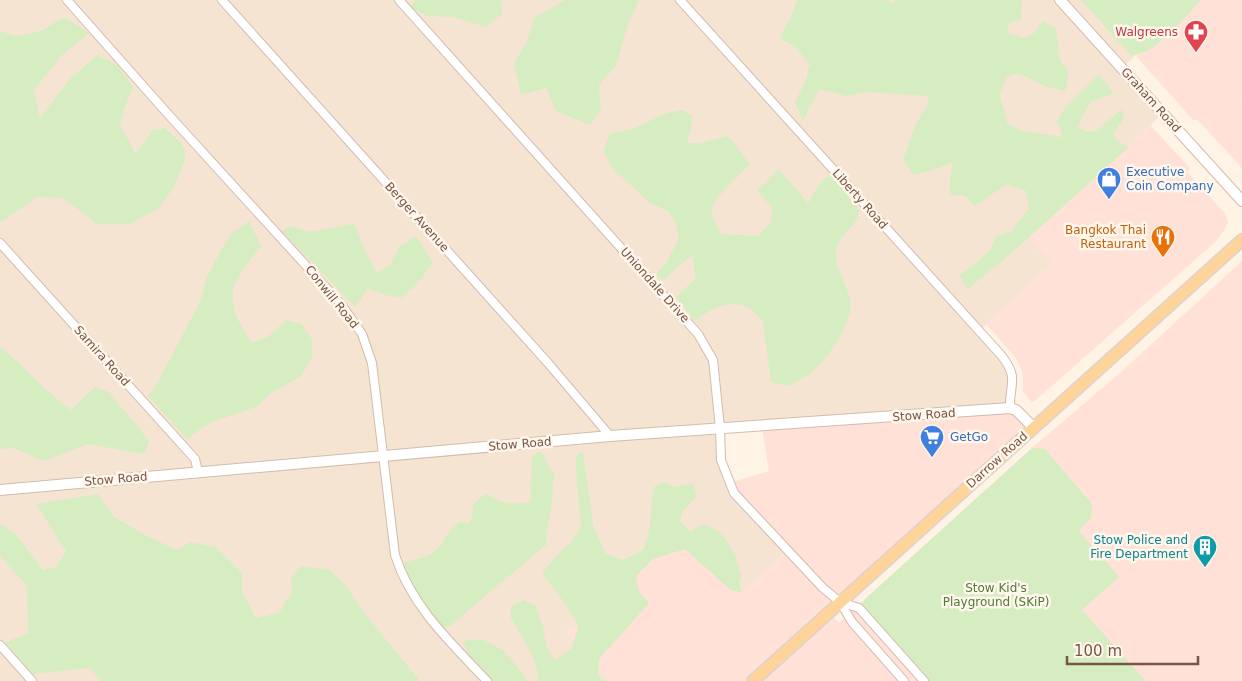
<svg xmlns="http://www.w3.org/2000/svg" width="1242" height="681" font-family="'DejaVu Sans',sans-serif">
  <rect width="100%" height="100%" fill="#fef3e4"/>
  <!-- residential -->
  <path fill="#f6e4d2" d="M0,0H1192L1122,68L1163,113L1129,147L1056,212L1027,234L1053,263L979,331L1009,365L1010,403L721,428L726,476L788,550L741,594L681,526L566,632L610,681H0Z"/>
  <!-- commercial -->
  <g fill="#ffe1d7">
    <path d="M1192,0H1242V101L1241,102L1242,104V168L1198,120H1193L1136,56Z"/>
    <path d="M1150,125L1190,168L1187,172L1225,213L1228,222L1225,229L1214,243L1036,400L1032,402L1023,392L1022,371L1016,358L986,324L1052,263L1027,234L1056,212L1129,147Z"/>
    <path d="M1242,261V681H758L830,614L839,623L1033,447L1120,373Z"/>
    <path d="M1011,410L1029,428L841,599L825,587L736,492L733,482L769,471L762,428Z"/>
    <path d="M681,526L741,594L788,550L840,602L753,681H610L566,632Z"/>
  </g>
  <!-- green -->
  <g fill="#d5edc1">
    <path d="M415,0H501L502,14L486,27L453,17L427,16L410,7Z"/>
    <path d="M565,0H639L628,24L616,65L599,85L601,110L590,125L556,111L546,88L521,95L514,64L528,39L534,18Z"/>
    <path d="M797,0H887L892,4L895,0H1022L1021,20L1009,22L1007,33L1025,38L1034,33L1042,21L1056,28L1060,60L1069,72L1065,91L1045,86L1019,73L1006,77L1000,95L1008,125L1023,131L1063,137L1057,121L1065,108L1098,75L1103,79L1114,94L1091,101L1077,127L1087,132L1096,131L1122,109L1124,119L1113,133C1117,141 1120,144 1129,147L1015,250L968,289L959,276L990,251L996,236L1011,232L1029,209L1026,191L1007,184L975,206L965,196L949,195L952,162L933,170L914,175L903,160L915,126L926,108L929,96L866,92L846,96L819,89L803,120L795,103L806,79L810,64L794,46L779,38L790,19Z"/>
    <path d="M1081,0H1201L1174,30L1150,50L1132,56Z"/>
    <path d="M64,17L89,33L60,57L34,90L40,118L71,78L98,55L118,66L133,87L124,110L120,125L136,154L153,130L165,128L181,143L186,156L175,185L159,208L130,224H97L63,198L37,197L0,223V31L16,36L41,31Z"/>
    <path d="M683,110L692,116L691,129L687,143H701L728,136L750,164L715,200L711,212L721,234L758,236L771,222L772,207L757,191L779,169L808,203L821,182L833,173L839,185L859,210C858,228 838,233 836,252C834,265 847,285 850,299C855,320 830,355 815,369C808,376 798,380 790,386L771,382L763,321C758,317 753,310 748,307C728,299 710,309 695,321L676,297L695,279L693,255L683,262L664,280L655,276L667,261L679,239L676,225L669,211L650,203L611,167L604,151L609,134L632,129L667,113Z"/>
    <path d="M249,221L261,246C253,257 242,269 236,281C226,303 240,326 252,343L269,336L286,320L301,324L312,339V358L301,376L271,393L256,407L215,421L203,427L187,439L147,395L153,391L200,302L207,277L218,256L231,234Z"/>
    <path d="M354,224L363,247L377,273L391,265L399,247L416,236L433,262L418,283L401,298L385,295L368,288L355,307L282,231L290,226C295,227 301,230 306,231C322,232 338,225 354,224Z"/>
    <path d="M0,347C25,367 45,391 71,410L95,387L107,391L135,423L149,442L144,454L88,444L44,461L13,448L0,449Z"/>
    <path d="M1032,448L1045,449L1092,504L1091,518L1079,531L1119,577L1082,610L1146,681H924L859,608L865,599Z"/>
    <path d="M540,451L555,476C552,484 553,491 552,500C550,515 547,529 546,545L451,625L444,628C430,611 403,585 405,562C419,559 434,556 442,543C450,532 448,530 460,522L469,524L472,517L473,504L486,493C501,504 511,505 530,502L532,456Z"/>
    <path d="M583,451L593,525L605,553L623,560L643,550C653,526 649,510 654,487L662,482L674,487L693,483L697,496L683,511L680,521L690,532L701,524C727,530 735,552 741,577L739,580L741,592L731,590L685,549L653,559L636,576L639,592L649,603L599,659L598,676L604,681H537L539,677L532,654L510,616L511,607L523,600L535,606L543,626L546,646L555,661L572,648L578,627L569,609L542,573L562,550L571,543L581,526L576,471V456Z"/>
    <path d="M98,494L114,517L147,536L177,550L190,542L216,547L242,573V592L256,618L279,613L292,592L291,578L302,566L329,570L343,582L369,619L420,681H102L89,668L32,674L5,642L28,634L27,586L0,556V524L15,533L43,570L57,567L66,551L36,504Z"/>
    <path d="M482,639L503,650L519,669L527,681H492L467,653L464,641Z"/>
  </g>
  <g fill="none" stroke-linecap="round" stroke-linejoin="round">
    <defs>
      <g id="street">
        <path d="M67,0L167,113L341,304L362,334L372,363L395,555C411,606 451,643 487,681"/>
        <path d="M222,0L548,363L610,436"/>
        <path d="M399,0L698,334L713,360L720,428L721,460L734,493L823,588L840,602L859,608L924,681"/>
        <path d="M680,0L1001,355C1020,379 1009,383 1010,408"/>
        <path d="M0,243L195,459L198,472"/>
        <path d="M840,602L852,622L904,681"/>
        <path d="M0,645L32,681"/>
      </g>
      <g id="secondary">
        <path d="M1060,0L1242,201"/>
        <path d="M0,490L610,436L1010,408L1016,410L1033,427"/>
      </g>
      <path id="primary" d="M753,681L1242,240"/>
    </defs>
    <!-- street casing -->
    <use href="#street" stroke="#d3bbac" stroke-width="10"/>
    <!-- secondary casing -->
    <use href="#secondary" stroke="#d6bba9" stroke-width="12"/>
    <!-- primary casing -->
    <use href="#primary" stroke="#dcd3cf" stroke-width="14"/>
    <!-- street -->
    <use href="#street" stroke="#fff" stroke-width="8"/>
    <!-- secondary -->
    <use href="#secondary" stroke="#fff" stroke-width="10"/>
    <!-- primary -->
    <use href="#primary" stroke="#ffd49a" stroke-width="11"/>
  </g>
  <!-- icons -->
  <defs>
    <symbol id="pharmacy-pin" viewBox="-11 -11 22 30"><path d="M0 17L-7.5 6A9.5 9.5 0 1 1 7.5 6Z" fill="#e0444e" stroke="#fff7ec"/><path d="M-2-6h4v4h4v4h-4v4h-4v-4h-4v-4h4Z" fill="#fff"/></symbol>
    <symbol id="shop-pin" viewBox="-11 -11 22 30"><path d="M0 17L-7.5 6A9.5 9.5 0 1 1 7.5 6Z" fill="#3f7fe0" stroke="#fff7ec"/><path d="M-5-2.5h2.3a2.7 3.5 0 0 1 5.4 0H5L5.5 6h-11ZM-1.5-2.5h3a1.5 2.3 0 0 0-3 0Z" fill="#fff"/></symbol>
    <symbol id="restaurant-pin" viewBox="-11 -11 22 30"><path d="M0 17L-7.5 6A9.5 9.5 0 1 1 7.5 6Z" fill="#e8710a" stroke="#fff7ec"/><path d="M-5-6h1v4h1v-4h1v4h1v-4h1v5L-1.5 .5V6h-2V.5L-5-1ZM5-6V6H3V1.5H1.5Q1.5-4 5-6Z" fill="#fff"/></symbol>
    <symbol id="supermarket-pin" viewBox="-11 -11 22 30"><path d="M0 17L-7.5 6A9.5 9.5 0 1 1 7.5 6Z" fill="#3f7fe0" stroke="#fff7ec"/><path d="M-6-5.5h2.5l.6 2H6L4.5 2H-2.5L-4.4-4H-6ZM-1.5 3.2a1.3 1.3 0 1 0 .1 0ZM3 3.2a1.3 1.3 0 1 0 .1 0Z" fill="#fff"/></symbol>
    <symbol id="building-pin" viewBox="-11 -11 22 30"><path d="M0 17L-7.5 6A9.5 9.5 0 1 1 7.5 6Z" fill="#0f9aa8" stroke="#fff7ec"/><path d="M-4-6H4V6H1V3H-1V6H-4ZM-2.5-4.3h1.7v1.8h-1.7ZM.8-4.3h1.7v1.8H.8ZM-2.5-1h1.7V.8h-1.7ZM.8-1h1.7V.8H.8Z" fill="#fff"/></symbol>
  </defs>
  <g fill-rule="evenodd">
    <use href="#pharmacy-pin" x="1182" y="18" width="28" height="38"/>
    <use href="#shop-pin" x="1095" y="165" width="28" height="38"/>
    <use href="#restaurant-pin" x="1149" y="223" width="28" height="38"/>
    <use href="#supermarket-pin" x="918" y="423" width="28" height="38"/>
    <use href="#building-pin" x="1191" y="533" width="28" height="38"/>
  </g>
  <g text-anchor="middle" dominant-baseline="central" stroke-width="5" stroke-linejoin="round" paint-order="stroke">
    <!-- health labels -->
    <g font-size="12" fill="#be3a42" stroke="#fff7ec" text-anchor="end">
      <text x="1178" y="32">Walgreens</text>
    </g>
    <!-- street labels -->
    <g font-size="12" fill="#795647" stroke="#fff7ec">
      <text transform="translate(1151 100) rotate(48)">Graham Road</text>
      <text transform="translate(860 199) rotate(48)">Liberty Road</text>
      <text transform="translate(417 217) rotate(48)">Berger Avenue</text>
      <text transform="translate(655 285) rotate(48)">Uniondale Drive</text>
      <text transform="translate(332 297) rotate(51)">Conwill Road</text>
      <text transform="translate(102 356) rotate(48)">Samira Road</text>
      <text transform="translate(924 415) rotate(-4)">Stow Road</text>
      <text transform="translate(520 444) rotate(-5)">Stow Road</text>
      <text transform="translate(997 460) rotate(-42)">Darrow Road</text>
      <text transform="translate(116 479) rotate(-5)">Stow Road</text>
    </g>
    <!-- shop labels -->
    <g font-size="12" fill="#366cbe" stroke="#fff7ec" text-anchor="start">
      <text x="1126" y="172">Executive<tspan x="1126" dy="14">Coin Company</tspan></text>
      <text x="950" y="437">GetGo</text>
    </g>
    <!-- food labels -->
    <g font-size="12" fill="#c56008" stroke="#fff7ec" text-anchor="end">
      <text x="1146" y="230">Bangkok Thai<tspan x="1146" dy="14">Restaurant</tspan></text>
    </g>
    <!-- culture labels -->
    <g font-size="12" fill="#0d838f" stroke="#fff7ec" text-anchor="end">
      <text x="1188" y="540">Stow Police and<tspan x="1188" dy="14">Fire Department</tspan></text>
    </g>
    <!-- park labels -->
    <g font-size="12" fill="#517a3c" stroke="#fff7ec">
      <text x="996" y="588">Stow Kid's<tspan x="996" dy="14">Playground (SKiP)</tspan></text>
    </g>
  </g>
  <!-- scale -->
  <path d="M1067 656v8h131v-8" fill="none" stroke="#795647" stroke-width="2.5"/>
  <text x="1074" y="656" font-size="15" fill="#795647" stroke="#fff7ec" stroke-width="4" paint-order="stroke">100 m</text>
</svg>
